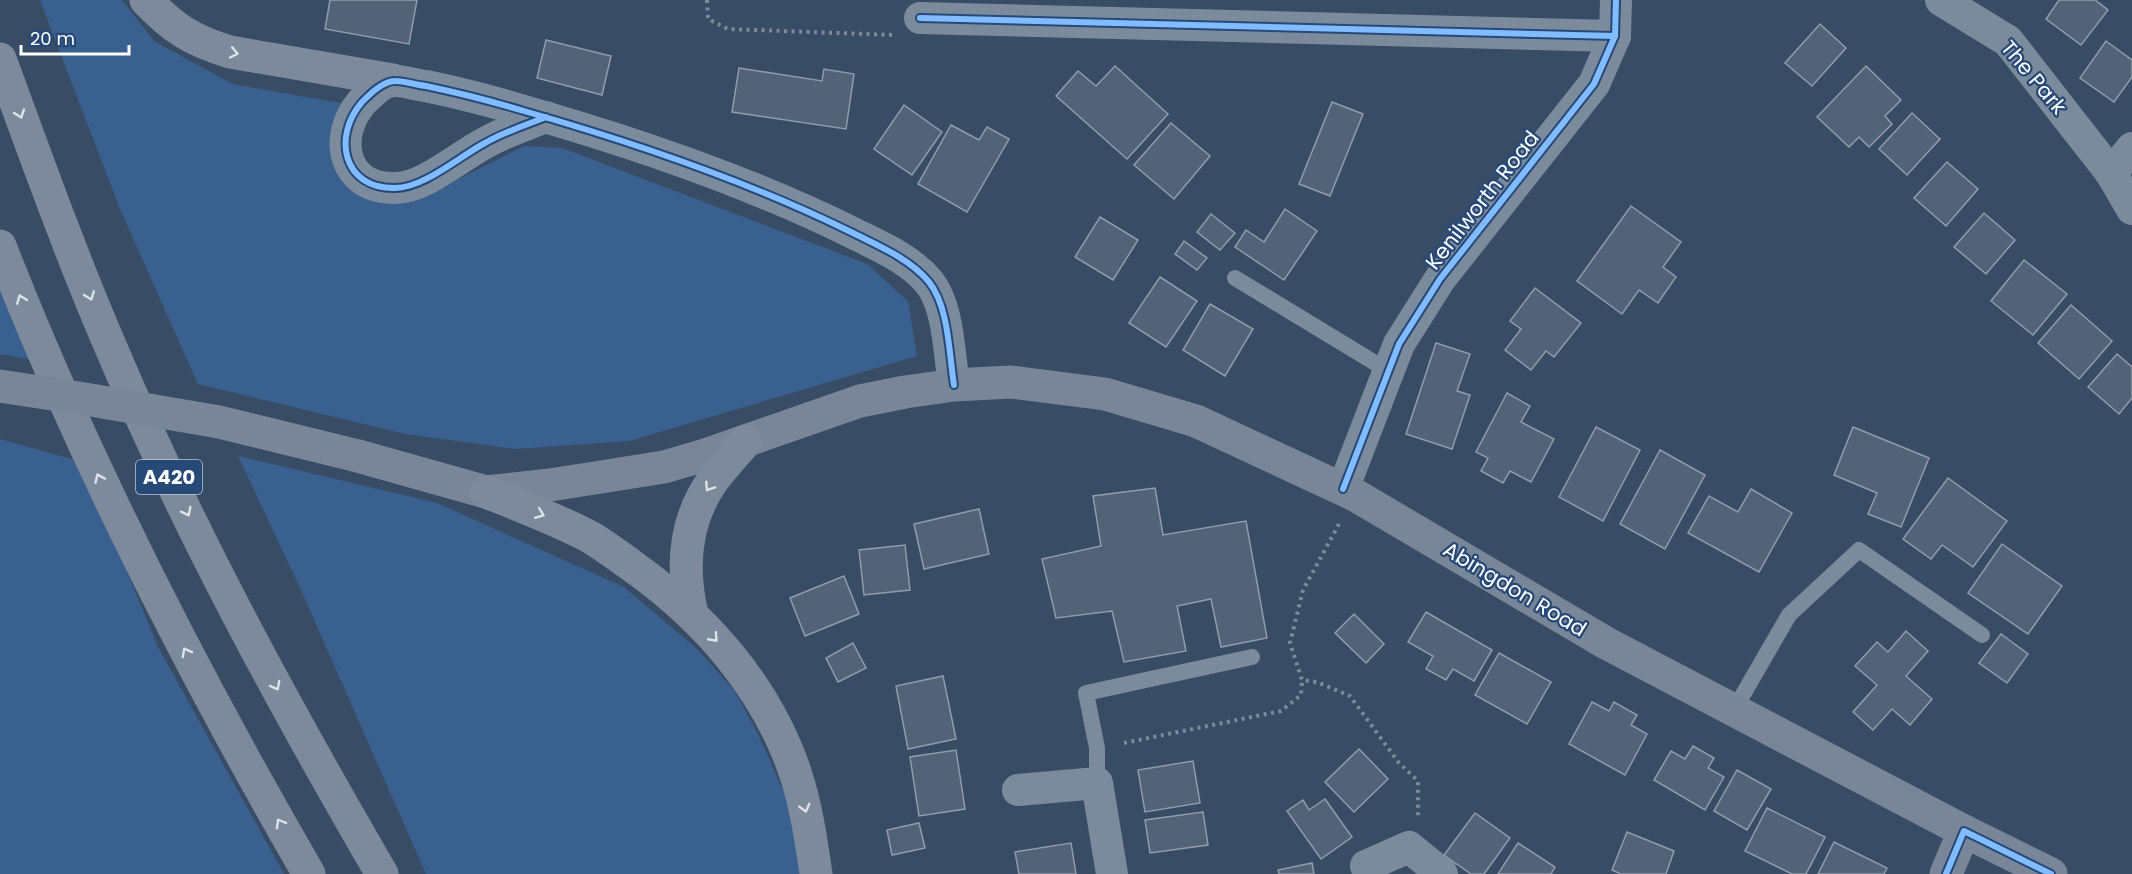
<svg xmlns="http://www.w3.org/2000/svg" width="2132" height="874" font-family="Poppins,sans-serif">
  <rect width="100%" height="100%" fill="#394c65"/>
  <!-- green -->
  <g fill="#39608f">
    <path d="M40,0H122L154,41L232,84L346,104L344,168L441,188L524,146L562,148L867,264L908,301L917,356L629,441L515,449L405,434L198,384L120,209Z"/>
    <path d="M0,280L42,362L0,354Z"/>
    <path d="M0,439L82,462L158,647L284,874H0Z"/>
    <path d="M238,456L437,503L624,587L696,648L735,691L760,738L791,809L799,874H426L301,590Z"/>
  </g>
  <!-- building -->
  <g fill="#536377" stroke="#909cab" stroke-width="1.5">
    <path d="M330,0H417L409,44L325,29Z"/>
    <path d="M2059,0H2095L2108,10L2081,45L2046,19Z"/>
    <path d="M1820,24L1846,48L1812,86L1785,63Z"/>
    <path d="M546,40L611,56L602,95L537,78Z"/>
    <path d="M2106,41L2132,60V77L2114,102L2080,78Z"/>
    <path d="M1115,66L1168,114L1127,159L1056,96L1078,71L1096,86Z"/>
    <path d="M1866,66L1901,100L1885,116L1892,124L1869,147L1859,137L1849,147L1817,117Z"/>
    <path d="M739,68L822,81L824,69L854,74L846,129L732,112Z"/>
    <path d="M1332,102L1363,114L1330,196L1299,184Z"/>
    <path d="M904,105L942,132L912,175L874,149Z"/>
    <path d="M1912,113L1940,139L1907,175L1879,149Z"/>
    <path d="M1171,123L1210,156L1174,199L1134,165Z"/>
    <path d="M951,125L979,140L987,127L1009,139L967,212L918,184Z"/>
    <path d="M1947,162L1978,189L1946,226L1914,198Z"/>
    <path d="M1631,206L1681,242L1663,267L1676,277L1658,303L1639,290L1622,314L1577,281Z"/>
    <path d="M1285,209L1317,231L1284,280L1235,247L1246,230L1264,242Z"/>
    <path d="M1984,213L2015,240L1986,274L1954,247Z"/>
    <path d="M1211,214L1235,233L1220,250L1197,232Z"/>
    <path d="M1100,217L1138,240L1113,280L1075,257Z"/>
    <path d="M1184,241L1207,258L1197,270L1175,254Z"/>
    <path d="M2024,260L2067,294L2033,335L1991,301Z"/>
    <path d="M1160,277L1197,301L1166,347L1129,323Z"/>
    <path d="M1535,288L1581,323L1554,357L1546,351L1531,370L1505,350L1521,329L1510,321Z"/>
    <path d="M1210,304L1253,329L1225,376L1183,350Z"/>
    <path d="M2071,305L2112,341L2079,379L2038,343Z"/>
    <path d="M1436,343L1470,354L1457,391L1470,395L1452,449L1406,434Z"/>
    <path d="M2117,354L2132,367V398L2119,414L2088,387Z"/>
    <path d="M1507,393L1530,406L1521,422L1554,439L1531,482L1510,471L1503,483L1481,471L1488,458L1476,452Z"/>
    <path d="M1596,427L1640,450L1603,521L1559,497Z"/>
    <path d="M1853,427L1929,458L1901,527L1868,514L1877,493L1834,475Z"/>
    <path d="M1660,450L1705,475L1665,549L1620,524Z"/>
    <path d="M1948,478L2007,521L1973,567L1942,545L1931,559L1903,539Z"/>
    <path d="M1155,488L1163,535L1246,521L1267,638L1221,647L1211,599L1177,606L1186,651L1124,662L1112,611L1056,618L1042,559L1101,546L1093,496Z"/>
    <path d="M1751,489L1792,513L1759,572L1688,533L1709,496L1738,512Z"/>
    <path d="M979,509L989,554L924,569L914,524Z"/>
    <path d="M2002,544L2062,586L2028,634L1968,593Z"/>
    <path d="M905,545L910,590L864,595L859,550Z"/>
    <path d="M844,576L859,614L805,636L790,598Z"/>
    <path d="M1426,612L1492,650L1474,681L1453,669L1446,680L1426,669L1433,656L1408,642Z"/>
    <path d="M1354,614L1384,644L1366,663L1335,633Z"/>
    <path d="M1906,631L1928,651L1906,676L1932,699L1910,725L1892,709L1873,730L1853,712L1877,685L1855,666L1877,642L1888,652Z"/>
    <path d="M2001,634L2028,654L2007,683L1979,663Z"/>
    <path d="M853,643L866,668L838,682L826,658Z"/>
    <path d="M1499,653L1551,682L1527,724L1475,695Z"/>
    <path d="M943,676L956,739L908,749L896,686Z"/>
    <path d="M1592,702L1609,711L1614,702L1637,715L1631,725L1647,734L1625,775L1569,744Z"/>
    <path d="M1693,746L1714,758L1708,768L1724,777L1705,810L1654,780L1671,751L1685,759Z"/>
    <path d="M1359,749L1388,779L1354,812L1325,782Z"/>
    <path d="M956,750L965,809L919,816L910,757Z"/>
    <path d="M1193,761L1200,803L1145,812L1138,770Z"/>
    <path d="M1737,770L1771,789L1747,830L1714,811Z"/>
    <path d="M1325,799L1352,837L1321,859L1287,811L1303,800L1309,810Z"/>
    <path d="M1767,808L1825,837L1806,874H1792L1745,851Z"/>
    <path d="M1203,812L1208,845L1150,853L1145,820Z"/>
    <path d="M1475,813L1510,838L1484,874H1471L1444,855Z"/>
    <path d="M919,823L925,848L892,855L887,830Z"/>
    <path d="M1627,832L1674,851L1666,874H1621L1612,870Z"/>
    <path d="M1834,842L1887,868L1884,874H1818Z"/>
    <path d="M1071,843L1076,874H1019L1015,852Z"/>
    <path d="M1518,843L1555,867L1551,874H1498Z"/>
    <path d="M1312,863L1314,874H1279L1278,870Z"/>
  </g>
  <g fill="none" stroke-linecap="round" stroke-linejoin="round">
    <!-- path -->
    <g stroke="#7c8b9c" stroke-width="4" stroke-dasharray="3 4.5" stroke-linecap="butt">
      <path d="M707,0L708,19L728,29L893,35"/>
      <path d="M1339,524L1303,590L1290,643L1302,680L1317,682L1350,696L1399,763L1418,781V816"/>
      <path d="M1124,743L1281,711L1301,695L1302,680"/>
    </g>
    <!-- service -->
    <g stroke="#7c8b9c" stroke-width="16">
      <path d="M1235,278L1390,372"/>
      <path d="M1734,710L1789,615L1859,550L1982,635"/>
      <path d="M1097,783V748L1086,693L1252,657"/>
    </g>
    <!-- minor -->
    <g stroke="#7c8b9c" stroke-width="32">
      <path d="M1941,0L2008,41L2111,173L2132,209"/>
      <path d="M920,18L1615,36"/>
      <path d="M546,117C526,125 504,132 485,143C460,156 424,188 395,188C343,189 332,137 362,102C370,94 384,80 396,81C405,81 416,85 426,86C459,93 491,101 524,111C636,143 748,181 853,233C879,246 910,259 929,282C949,307 949,354 954,385"/>
      <path d="M2111,173L2132,148"/>
      <path d="M1343,489L1399,344L1440,279L1594,84L1615,36L1616,0"/>
      <path d="M1018,790L1097,783L1112,874"/>
      <path d="M1366,866L1409,847L1442,874"/>
    </g>
    <!-- secondary -->
    <g stroke="#798698" stroke-width="33">
      <path d="M358,456L486,492L550,485L664,467L705,455L860,401L905,392L954,385L1011,382L1105,394L1196,421L1355,495L1606,643L1964,831L2051,874"/>
      <path d="M1946,874L1964,831"/>
    </g>
    <!-- trunk -->
    <g stroke="#7d8a9c" stroke-width="33">
      <path d="M146,0C174,29 191,40 230,52L393,80"/>
      <path d="M0,59C35,154 69,250 109,343C186,526 282,702 382,874"/>
      <path d="M0,246C85,464 192,672 309,874"/>
      <path d="M486,492C521,506 556,519 590,537C605,546 620,557 635,568C706,619 766,687 795,772C806,805 811,839 816,874"/>
      <path d="M692,614C681,567 684,521 713,480C723,467 735,454 746,441"/>
    </g>
    <!-- secondary-bridge -->
    <path stroke="#798698" stroke-width="33" d="M0,386L85,399L219,422L358,456"/>
    <defs>
      <g id="cycleway">
        <path d="M920,18L1615,36"/>
        <path d="M546,117C526,125 504,132 485,143C460,156 424,188 395,188C343,189 332,137 362,102C370,94 384,80 396,81C405,81 416,85 426,86C459,93 491,101 524,111C636,143 748,181 853,233C879,246 910,259 929,282C949,307 949,354 954,385"/>
        <path d="M1343,489L1399,344L1440,279L1594,84L1615,36L1616,0"/>
        <path d="M1946,874L1964,831L2051,874"/>
      </g>
    </defs>
    <!-- cycleway casing -->
    <use href="#cycleway" stroke="#264978" stroke-width="10"/>
    <!-- cycleway -->
    <use href="#cycleway" stroke="#80bcff" stroke-width="6"/>
  </g>
  <!-- one-way arrows -->
  <defs><path id="oneway-chevron" d="M-2-3.5L2.5 0L-2 3.5" fill="none" stroke-width="1.6" stroke-linecap="round" stroke-linejoin="round" transform="scale(1.5)"/></defs>
  <g stroke="#dee2e6">
    <use href="#oneway-chevron" transform="translate(234 53) rotate(12)"/>
    <use href="#oneway-chevron" transform="translate(20 114) rotate(70)"/>
    <use href="#oneway-chevron" transform="translate(90 296) rotate(69)"/>
    <use href="#oneway-chevron" transform="translate(21 299) rotate(-111)"/>
    <use href="#oneway-chevron" transform="translate(99 478) rotate(-114)"/>
    <use href="#oneway-chevron" transform="translate(709 487) rotate(123)"/>
    <use href="#oneway-chevron" transform="translate(187 512) rotate(63)"/>
    <use href="#oneway-chevron" transform="translate(540 514) rotate(22)"/>
    <use href="#oneway-chevron" transform="translate(714 638) rotate(48)"/>
    <use href="#oneway-chevron" transform="translate(186 652) rotate(-118)"/>
    <use href="#oneway-chevron" transform="translate(276 686) rotate(62)"/>
    <use href="#oneway-chevron" transform="translate(805 808) rotate(75)"/>
    <use href="#oneway-chevron" transform="translate(280 823) rotate(-120)"/>
  </g>
  <g text-anchor="middle" dominant-baseline="central" stroke-width="4.5" stroke-linejoin="round" paint-order="stroke">
    <!-- shield labels -->
    <rect fill="#264978" stroke="#bec8d6" stroke-width="1.5" x="136" y="460" width="66" height="34" rx="4.5"/>
    <g font-size="20" font-weight="bold" fill="#fff">
      <text x="169" y="477">A420</text>
    </g>
    <!-- street labels -->
    <g font-size="21" fill="#fff" stroke="#264978">
      <text transform="translate(2034 77) rotate(50)">The Park</text>
      <text transform="translate(1482 200) rotate(-52)">Kenilworth Road</text>
      <text transform="translate(1515 589) rotate(31)">Abingdon Road</text>
    </g>
  </g>
  <!-- scale -->
  <path d="M21 45v9h108v-9" fill="none" stroke="#ffffff" stroke-width="3"/>
  <text x="30" y="45" font-size="18" fill="#ffffff" stroke="#264978" stroke-width="4.5" paint-order="stroke">20 m</text>
</svg>
